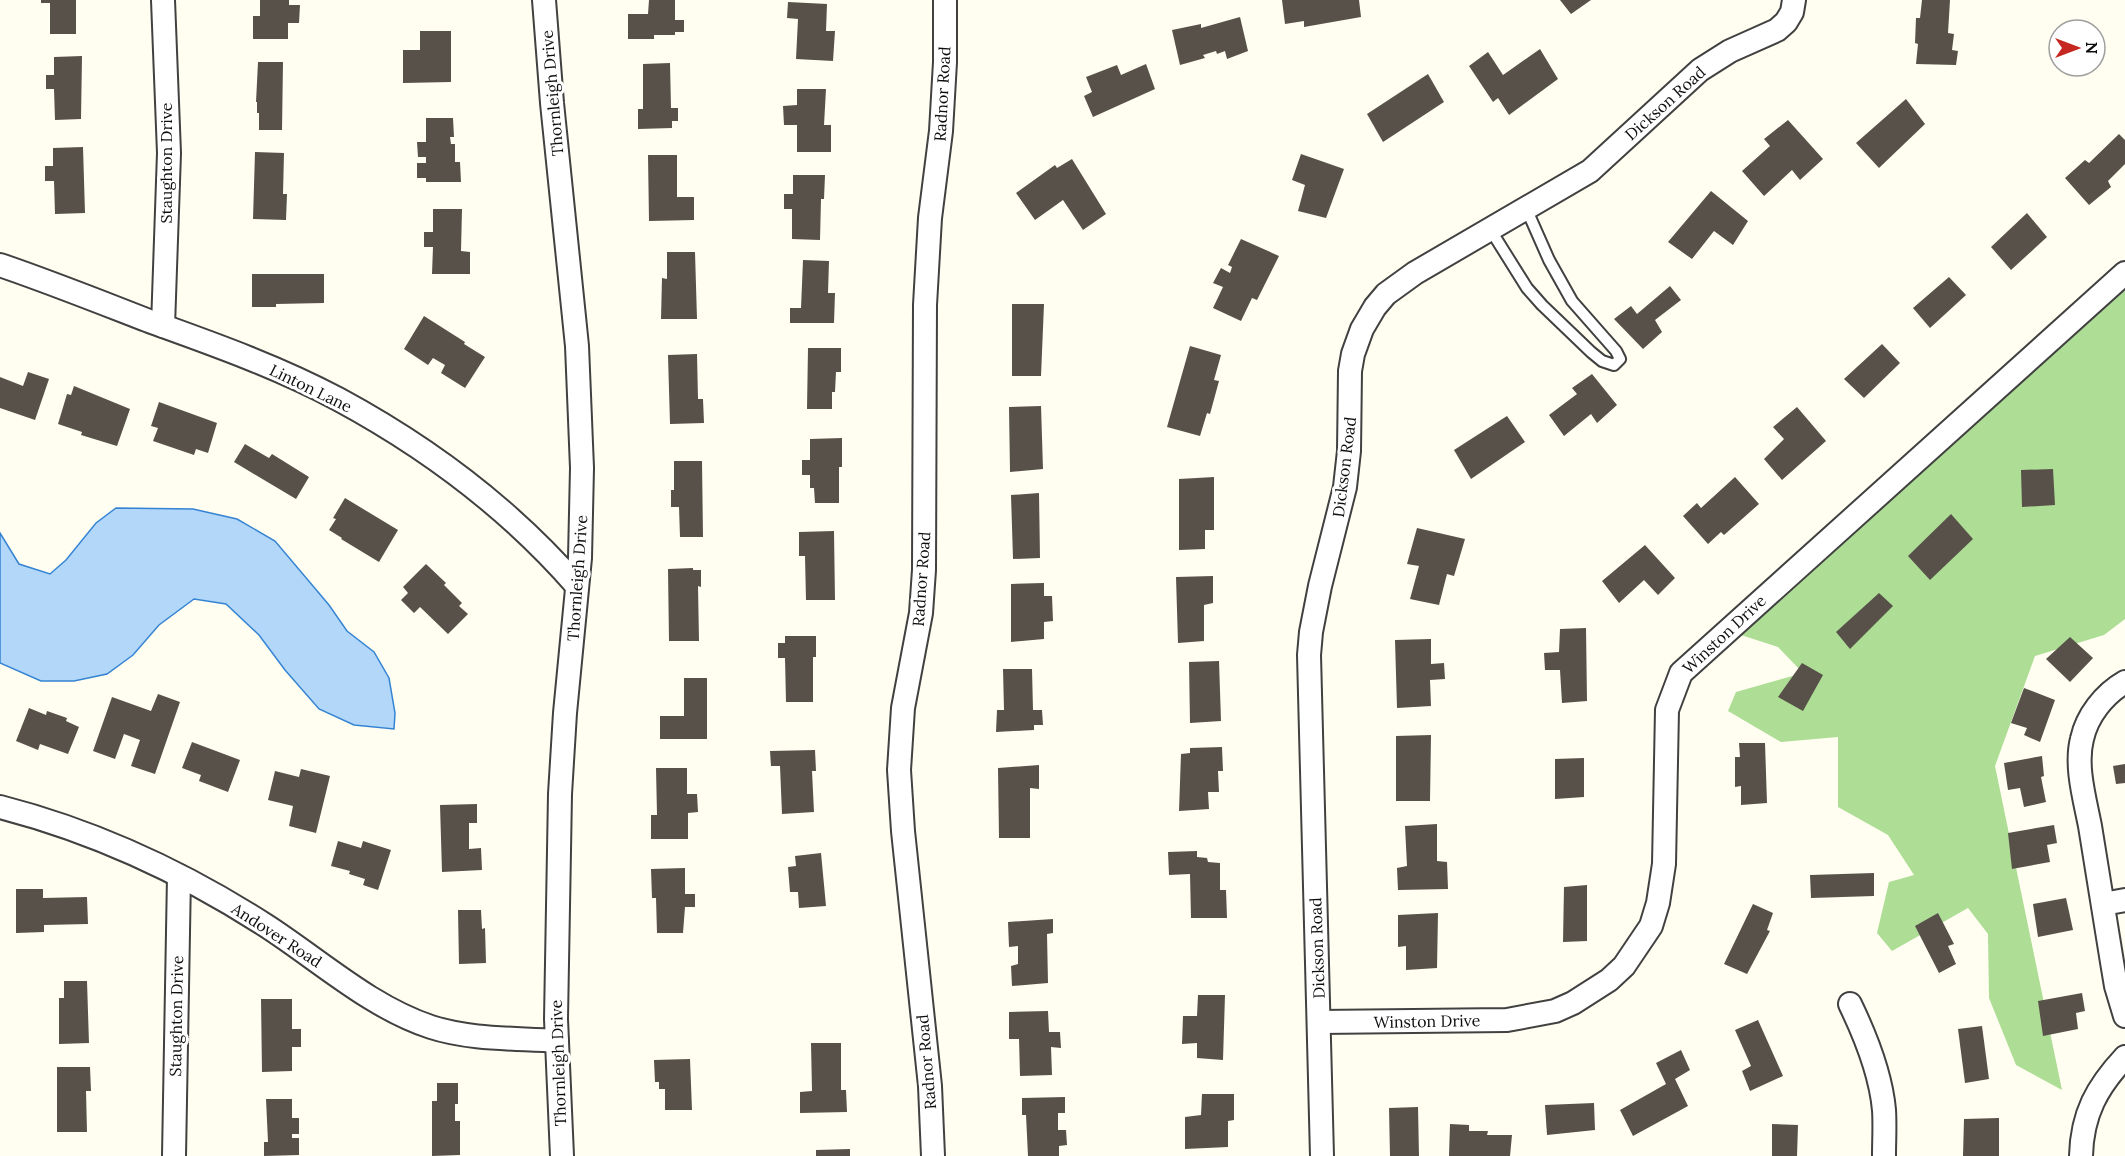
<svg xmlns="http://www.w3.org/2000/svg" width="2125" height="1156" font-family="Lora,serif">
  <rect width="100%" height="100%" fill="#fffef0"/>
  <!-- forest -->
  <path fill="#aedd96" d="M2125,290V619L2104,635L2035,656L1995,766L2062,1090L2016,1065L1989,998L1988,934L1968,908L1892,951L1877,933L1889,882L1914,875L1888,835L1838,807V737L1781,742L1728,711L1736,692L1803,673L1778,647L1738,634Z"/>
  <!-- water -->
  <path fill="#b2d7f9" stroke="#3584d3" stroke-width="1.5" d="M116,508L193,509L237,519L275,541L329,605L347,631L374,652L389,678L395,713L394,729L354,725L319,709L285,670L259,635L226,604L194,599L159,625L133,655L107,674L74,681H41L0,663V533L19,564L50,574L66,560L96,523Z"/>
  <!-- building -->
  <g fill="#58514a">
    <path d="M41,0H76V34H50V3H41Z"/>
    <path d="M260,0H289V5H300L299,23H288V39H253V16H260Z"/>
    <path d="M649,0H675V20H684V32H675V35H654V39H628V14H648Z"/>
    <path d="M1282,0H1359L1361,17L1304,27V21L1285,24Z"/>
    <path d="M1560,0H1591L1571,14Z"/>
    <path d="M1922,0H1950L1948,33L1954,34L1952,50L1958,51L1956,65L1916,64L1918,44L1915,43L1916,18H1920Z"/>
    <path d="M788,2L827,4L826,31H835L833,61L796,59L798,19L787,18Z"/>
    <path d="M1240,17L1248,51L1227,59L1225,51L1217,54L1216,51L1203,55L1205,58L1180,65L1172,30L1201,24V28Z"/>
    <path d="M420,31H451V82L403,83V50H420Z"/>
    <path d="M1540,49L1558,79L1509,115L1498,98L1493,102L1469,66L1488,52L1503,75Z"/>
    <path d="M82,56L81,119L55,120L54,89H46V75H54V57Z"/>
    <path d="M258,62H283L282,130H259V113H257V102H256Z"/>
    <path d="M670,63L671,108H678V121H672V128L638,129V109H643V64Z"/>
    <path d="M1146,64L1155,89L1093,117L1084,96L1092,92L1086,77L1117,65L1121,75Z"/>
    <path d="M1428,74L1444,102L1383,142L1367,114Z"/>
    <path d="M797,89H826L824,125H831V152H797V125H784L783,106L797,105Z"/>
    <path d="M1906,99L1925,124L1879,168L1856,143Z"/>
    <path d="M426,118H453L454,137H450L451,144H455V162H460L461,182H426V178H417V163H426V157H418L417,142H426Z"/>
    <path d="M1788,120L1823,159L1800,180L1792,170L1764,196L1742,171L1770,146L1764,139Z"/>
    <path d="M2119,134L2125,140V164L2108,181L2111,187L2089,205L2065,178L2085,160L2089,163Z"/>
    <path d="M83,147L85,213L55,214L54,181H45V166H53V148Z"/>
    <path d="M255,152L284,153L283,194H287L286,220L253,219Z"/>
    <path d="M1301,154L1344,169L1326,218L1298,211L1305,185L1292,180Z"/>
    <path d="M648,155H677V197H694V220L649,221Z"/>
    <path d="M1072,159L1106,214L1083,230L1063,200L1035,220L1016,193L1055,165L1057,168Z"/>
    <path d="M793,175H825L824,199H821L820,240L792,239V209H784V194H793Z"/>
    <path d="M1711,191L1748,221L1733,245L1714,231L1692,259L1668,242Z"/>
    <path d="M433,209H462L461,251L470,252V274H432L433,247H424V232H433Z"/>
    <path d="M2027,213L2047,237L2011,270L1991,247Z"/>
    <path d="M1241,239L1279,256L1257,300L1252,298L1241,321L1213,308L1223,287L1213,283L1221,268L1230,273L1232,267L1228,265Z"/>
    <path d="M667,252H695L697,319H661L662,278L667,279Z"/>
    <path d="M803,260L829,261L828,293H835L834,323H790V308H801Z"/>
    <path d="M252,274H324V303L276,304V307H252Z"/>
    <path d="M1949,277L1966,295L1930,328L1913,308Z"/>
    <path d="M1670,286L1681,300L1655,320L1662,332L1643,349L1614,319L1631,306L1637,314Z"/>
    <path d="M1012,304H1044L1041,376H1012Z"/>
    <path d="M424,316L465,342L464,344L485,357L465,388L441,373L445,365L433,358L428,365L404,349Z"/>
    <path d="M1882,344L1900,363L1864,398L1844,379Z"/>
    <path d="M1190,346L1221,355L1214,380L1219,381L1210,414L1207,413L1200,436L1167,427Z"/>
    <path d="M808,348H841V372H836L835,392H832V409H807Z"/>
    <path d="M697,354L698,399H703L704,423L670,424L668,355Z"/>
    <path d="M28,372L49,379L35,420L0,408V377L23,386Z"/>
    <path d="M1592,374L1617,405L1597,423L1591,414L1564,436L1549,415L1577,394L1572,388Z"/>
    <path d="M74,386L130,409L117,446L81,435L82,432L58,424L67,394L71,395Z"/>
    <path d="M159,402L217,423L208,453L196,449L194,455L153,441L158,428L151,426Z"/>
    <path d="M1041,406L1043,469L1010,472L1009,407Z"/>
    <path d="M1797,407L1826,441L1782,480L1764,459L1784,439L1773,427Z"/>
    <path d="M1507,416L1525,442L1471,479L1454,450Z"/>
    <path d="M842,438V467H839V503H815L814,488H810V475H802V460H810V439Z"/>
    <path d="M245,444L269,458L272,454L309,477L296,499L234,462Z"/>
    <path d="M674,461H702L703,537H680L679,507H671V490H674Z"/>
    <path d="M2053,469L2055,505L2022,507L2021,470Z"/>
    <path d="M1214,477V530H1205V549L1179,550V479Z"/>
    <path d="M1735,477L1759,504L1724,535L1721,532L1708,544L1683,516L1697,503L1701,508Z"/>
    <path d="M1039,493L1040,558L1013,559L1011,495Z"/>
    <path d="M345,498L398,530L379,562L341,539L342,538L329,530L336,519L333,518Z"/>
    <path d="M1951,514L1973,539L1930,580L1908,556Z"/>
    <path d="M1417,528L1465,539L1454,576L1447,574L1439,605L1410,599L1419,566L1407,564Z"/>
    <path d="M834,531L835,600H806L805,556H799V532Z"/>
    <path d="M1645,545L1675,578L1658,595L1644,580L1619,603L1602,581Z"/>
    <path d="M426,564L446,583L444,585L462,603L459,606L468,614L448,634L420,607L414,613L401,600L408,593L403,587Z"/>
    <path d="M693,568V570H701V587L698,586L699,641H669L668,569Z"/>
    <path d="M1213,576V603L1204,605V641L1178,643L1176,577Z"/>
    <path d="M1044,583V596H1052L1053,621L1044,622V639L1011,642V584Z"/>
    <path d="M1879,593L1893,606L1850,649L1836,632Z"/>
    <path d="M1586,628L1587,701L1562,703L1560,670H1545L1544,653L1559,652L1560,629Z"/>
    <path d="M785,636H816V657H813V702H786L785,658H778V643H785Z"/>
    <path d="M2070,637L2093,658L2070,682L2046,659Z"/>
    <path d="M1431,639V664L1444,663L1445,679L1430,680L1431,706L1397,708L1395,640Z"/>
    <path d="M1219,661L1221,721L1190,723L1189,662Z"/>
    <path d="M1802,663L1823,675L1803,711L1778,697Z"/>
    <path d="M1003,669H1032L1033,710H1042L1043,725H1034V730L996,732L997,710H1004Z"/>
    <path d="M684,678H707V739H660V716H684Z"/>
    <path d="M2024,688L2055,700L2040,742L2024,735L2027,728L2011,723Z"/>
    <path d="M158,694L180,702L155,774L131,766L140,740L124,734L115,759L93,751L112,697L151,711Z"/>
    <path d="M29,708L46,715L47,711L67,718L66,721L79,727L68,754L40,744L38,750L16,741Z"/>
    <path d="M1431,735L1430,801H1396V736Z"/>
    <path d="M192,742L240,760L228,792L199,781L201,775L182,768Z"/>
    <path d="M1739,743H1765L1767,803L1741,805V786L1735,787V757H1740Z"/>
    <path d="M1222,747L1223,771H1218L1219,792H1208L1209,809L1179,811L1181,754L1190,753V748Z"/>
    <path d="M815,750L816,771H812L814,812L782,814L780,766H771L770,751Z"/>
    <path d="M2042,756L2044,776L2041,777L2046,802L2024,807L2020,788L2008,790L2004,763Z"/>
    <path d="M1584,758V797L1555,799V759Z"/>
    <path d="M2125,764V783L2116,784L2113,766Z"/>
    <path d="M1039,765V789L1030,788V838H999L998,768Z"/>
    <path d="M656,768H687V794H697L698,812L688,813V839H651V815H657Z"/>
    <path d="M301,769L330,776L316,833L289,826L293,806L268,800L275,771L299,777Z"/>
    <path d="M477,804V823H469V849L481,848L482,870L442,872L440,805Z"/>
    <path d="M1437,824V861L1447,862L1448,889L1398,890L1397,868L1407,866L1405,826Z"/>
    <path d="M2054,825L2057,843L2047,845L2050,862L2012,869L2008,833Z"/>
    <path d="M338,841L361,848L363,841L391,850L378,890L363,885L365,879L349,874L350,871L331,866Z"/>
    <path d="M1197,851V857L1207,858L1208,862L1220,863V890H1226L1227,918H1191L1190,874L1169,875L1168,852Z"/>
    <path d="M821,853L826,906L799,908L798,892H790L788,867L796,866L795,856Z"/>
    <path d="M685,868V894H695V907H685L683,933H657L656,898H652L651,869Z"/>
    <path d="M1874,873V896L1811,898L1810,875Z"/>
    <path d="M1587,885V941L1563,942L1564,887Z"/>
    <path d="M16,889H43V898L87,897L88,924L44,925V932L16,933Z"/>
    <path d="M2066,898L2073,930L2038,937L2033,904Z"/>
    <path d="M1753,904L1773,913L1767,930L1770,931L1747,974L1724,964Z"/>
    <path d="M458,910H481L482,929L485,928L486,963L459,964Z"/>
    <path d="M1438,913L1437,968L1406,970V946L1398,947V915Z"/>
    <path d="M1938,913L1954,944L1948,946L1956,964L1939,973L1915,926Z"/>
    <path d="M1053,919V933L1047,934L1048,983L1012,986L1011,966L1018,964V946L1009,947L1008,922Z"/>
    <path d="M64,981H87L89,1043L59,1044V998H64Z"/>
    <path d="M2082,993L2085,1011L2076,1013L2078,1029L2043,1036L2038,1001Z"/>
    <path d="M1198,995H1225L1223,1060L1197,1058V1043L1182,1044L1183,1016H1197Z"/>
    <path d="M261,999H292V1029H301V1047H292V1071L262,1072Z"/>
    <path d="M1048,1011L1049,1032H1060L1061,1048L1051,1047L1052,1075L1020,1076L1019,1039H1009V1012Z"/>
    <path d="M1758,1020L1783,1076L1750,1091L1742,1071L1751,1066L1735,1030Z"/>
    <path d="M1982,1026L1989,1079L1965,1083L1958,1029Z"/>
    <path d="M811,1043H841V1090H846L847,1112L800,1113V1092L812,1091Z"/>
    <path d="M1681,1050L1690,1070L1675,1079L1688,1106L1633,1136L1620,1110L1666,1084L1656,1063Z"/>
    <path d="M690,1059L692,1110H665V1089H659V1082H655L654,1060Z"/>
    <path d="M57,1067H90L91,1091H86L87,1132H57Z"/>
    <path d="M437,1083H458V1104H455V1121H460V1155L432,1156V1101H437Z"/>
    <path d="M1202,1094H1234V1120L1228,1121V1147L1185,1149V1117L1201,1115Z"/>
    <path d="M1065,1097V1113H1058V1130H1066L1067,1145L1059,1146V1156H1028L1026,1115H1022V1098Z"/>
    <path d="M266,1099H292V1118H299V1134H292V1138H299V1155L264,1156V1142H268Z"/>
    <path d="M1594,1103L1595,1130L1547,1135L1545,1105Z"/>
    <path d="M1418,1107L1419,1156H1390L1389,1108Z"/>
    <path d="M1999,1118V1156H1963L1964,1119Z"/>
    <path d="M1450,1124L1469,1125V1131H1488L1487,1135H1512L1510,1156H1449Z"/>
    <path d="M1772,1124L1798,1125L1797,1156H1772Z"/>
    <path d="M850,1149V1156H816V1150Z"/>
  </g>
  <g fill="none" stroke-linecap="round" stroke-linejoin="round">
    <defs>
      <path id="service" d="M1490,229L1527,288L1542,305L1591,352L1602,361L1614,365L1620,359L1616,351L1572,301L1549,260L1526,208"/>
      <g id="minor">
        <path d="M544,0L552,103L577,346L582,468L580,558L565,713L560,794L556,1019L562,1156"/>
        <path d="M0,265C50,282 100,302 149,321C213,344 278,367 338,399C427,447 510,509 577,586"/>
        <path d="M163,326L169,153L163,0"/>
        <path d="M2125,682C2104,694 2087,716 2082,739C2075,766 2085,800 2090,826C2099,880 2107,933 2116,986L2125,1016"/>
        <path d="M0,807C93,831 184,873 265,925C318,959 370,1007 431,1027C471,1040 515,1038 557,1041"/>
        <path d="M2103,904L2125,900"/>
        <path d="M1850,1004C1865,1035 1881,1076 1884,1110C1885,1125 1884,1141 1884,1156"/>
        <path d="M1319,1022L1507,1020L1555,1011L1573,1003L1609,980L1624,966L1651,926L1658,903L1664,864L1667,710L1681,673L2125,273"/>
        <path d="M174,1156L179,876"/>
        <path d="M933,1156L930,1086L903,831L899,770L903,708L921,613L924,570L925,305L930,218L941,131L945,62V0"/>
        <path d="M1322,1156L1309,655L1311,632L1320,586L1345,487L1349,451L1350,371L1353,354L1362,329L1375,307L1386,294L1415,273L1590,171L1700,70L1730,51L1777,30L1786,22L1792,12L1794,0"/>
        <path d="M2081,1156C2082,1114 2097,1087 2125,1057"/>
      </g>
    </defs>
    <!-- service casing -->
    <use href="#service" stroke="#414141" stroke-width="14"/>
    <!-- minor casing -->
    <use href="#minor" stroke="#414141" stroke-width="26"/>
    <!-- service -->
    <use href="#service" stroke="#fff" stroke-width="10"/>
    <!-- minor -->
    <use href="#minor" stroke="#fff" stroke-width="22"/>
  </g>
  <g text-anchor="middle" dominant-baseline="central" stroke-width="6" stroke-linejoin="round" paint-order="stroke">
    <!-- street labels -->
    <g font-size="16" fill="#0e0e0e" stroke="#fff">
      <text transform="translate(552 93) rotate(-95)">Thornleigh Drive</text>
      <text transform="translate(942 94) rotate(-87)">Radnor Road</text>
      <text transform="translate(1665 103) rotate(-42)">Dickson Road</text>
      <text transform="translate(166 163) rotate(-90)">Staughton Drive</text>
      <text transform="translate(311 388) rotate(26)">Linton Lane</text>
      <text transform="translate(1344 467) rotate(-83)">Dickson Road</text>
      <text transform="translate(577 578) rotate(-86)">Thornleigh Drive</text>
      <text transform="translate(921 579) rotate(-86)">Radnor Road</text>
      <text transform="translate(1724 634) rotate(-43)">Winston Drive</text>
      <text transform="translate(277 935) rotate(33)">Andover Road</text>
      <text transform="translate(1317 948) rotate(-92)">Dickson Road</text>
      <text transform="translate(176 1016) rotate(-89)">Staughton Drive</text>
      <text transform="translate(1427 1021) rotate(-1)">Winston Drive</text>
      <text transform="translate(926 1062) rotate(-95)">Radnor Road</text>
      <text transform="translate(558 1063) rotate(-92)">Thornleigh Drive</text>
    </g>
  </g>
  <!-- north arrow -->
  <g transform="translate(2077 48) rotate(90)"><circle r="28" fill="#ffffff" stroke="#9f9f9f" stroke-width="1.5"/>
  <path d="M0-4.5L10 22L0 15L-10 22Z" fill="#c52820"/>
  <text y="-9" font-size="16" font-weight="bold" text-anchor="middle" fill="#0e0e0e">N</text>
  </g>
</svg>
